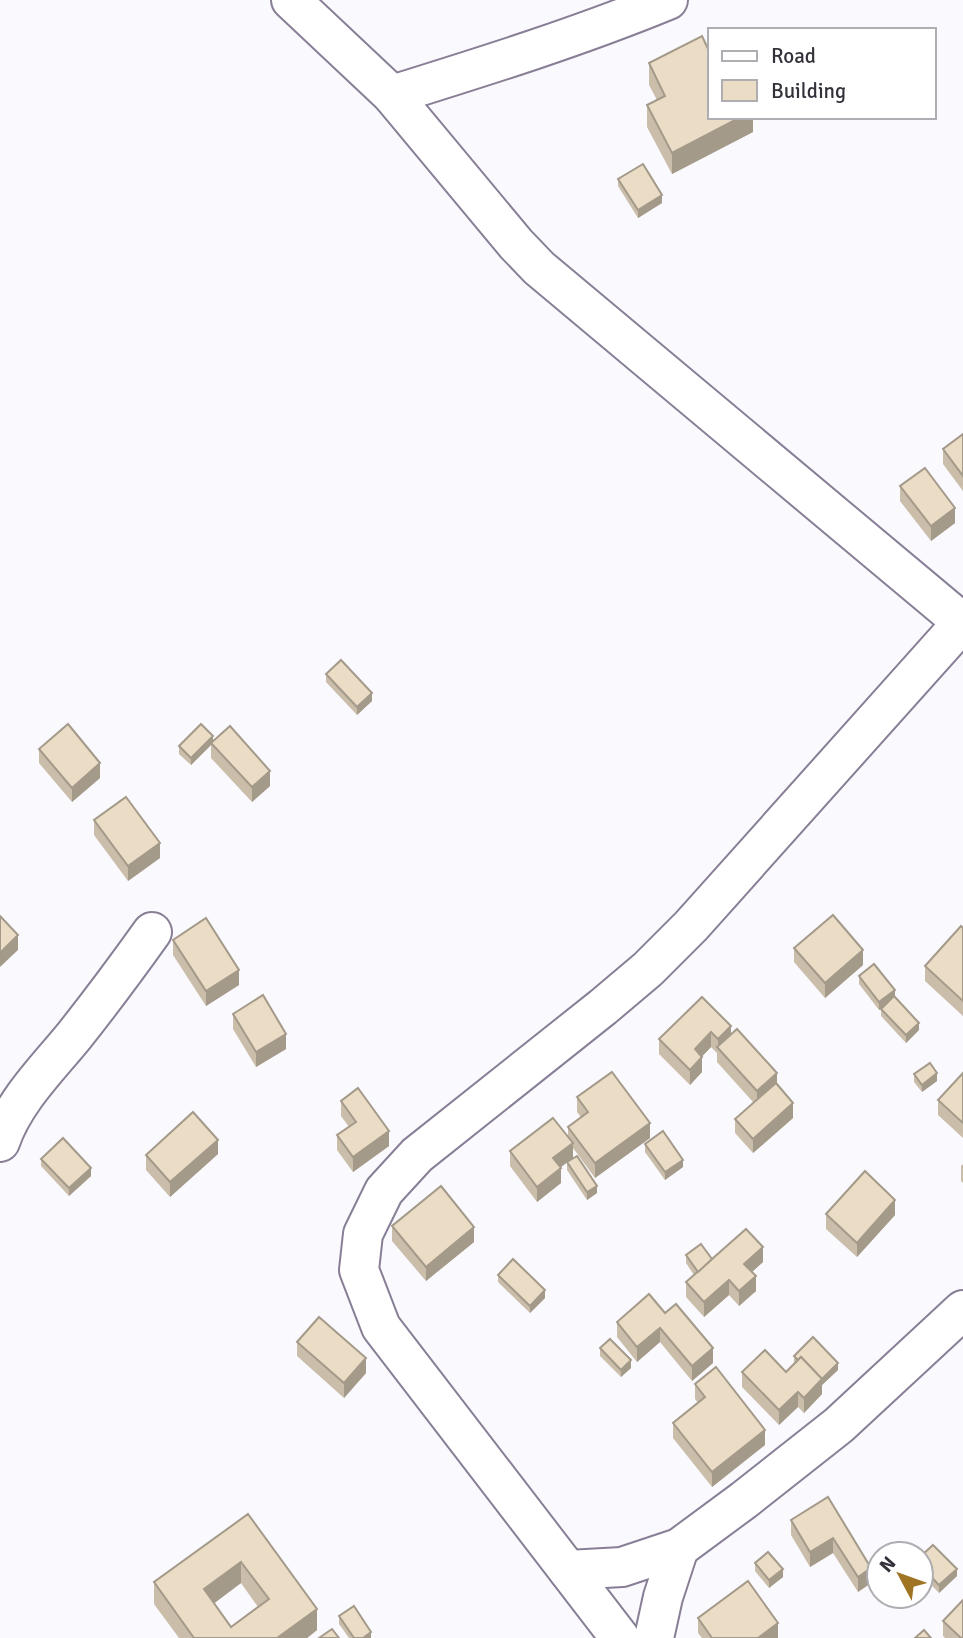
<svg xmlns="http://www.w3.org/2000/svg" width="963" height="1638" font-family="Signika,sans-serif">
  <rect width="100%" height="100%" fill="#faf9fe"/>
  <g fill="none" stroke-linecap="round" stroke-linejoin="round">
    <defs>
      <g id="minor">
        <path d="M291,0L392,95L516,244L539,268L963,623"/>
        <path d="M392,95C485,66 578,37 668,0"/>
        <path d="M0,1142C14,1101 47,1069 74,1036C101,1002 127,967 152,932"/>
        <path d="M568,1570L622,1567L679,1548L744,1500L839,1425L963,1310"/>
        <path d="M620,1638L381,1327L359,1270L363,1234L384,1191L417,1155L603,1007L648,969L691,926L962,623"/>
        <path d="M654,1638L663,1597L679,1548"/>
      </g>
    </defs>
    <!-- minor casing -->
    <use href="#minor" stroke="#887f96" stroke-width="42"/>
    <!-- minor -->
    <use href="#minor" stroke="#fff" stroke-width="38"/>
  </g>
  <!-- wall -->
  <g fill="#cabda9" fill-rule="evenodd">
    <path d="M649,63L709,117H753V132L672,174L647,127V105L657,100L649,85Z"/>
    <path d="M618,179L662,203L638,218L618,186Z"/>
    <path d="M963,434V491L943,464V449Z"/>
    <path d="M900,486L955,523L931,541L900,501Z"/>
    <path d="M326,674L372,701L357,715L326,682Z"/>
    <path d="M213,741L270,786L252,802L211,758V745L191,765L179,754V746Z"/>
    <path d="M39,749L100,778L72,802L39,763Z"/>
    <path d="M94,820L160,858L128,881L94,835Z"/>
    <path d="M963,928V1016L925,981V966Z"/>
    <path d="M173,940L239,985L206,1006L173,955Z"/>
    <path d="M794,948L863,965L825,998L794,962Z"/>
    <path d="M859,976L895,997L919,1030L906,1043L881,1016V1009L879,1010L859,984Z"/>
    <path d="M702,997L731,1035L777,1084L793,1118L753,1153L735,1133V1119L753,1102L717,1062V1053L711,1047L702,1056V1072L690,1085L659,1054V1039Z"/>
    <path d="M233,1014L286,1049L256,1067L233,1029Z"/>
    <path d="M963,1073V1138L938,1115V1100Z"/>
    <path d="M914,1074L937,1081L922,1092L914,1082Z"/>
    <path d="M577,1097L650,1138L595,1178L573,1148V1158L597,1193L587,1200L567,1170V1162L560,1168L561,1183L537,1202L510,1166V1151L568,1138V1127L581,1117L577,1112Z"/>
    <path d="M341,1101L389,1146L353,1172L337,1150V1135L349,1127L341,1116Z"/>
    <path d="M645,1144L683,1167L665,1180L645,1152Z"/>
    <path d="M218,1154L170,1197L146,1170V1155Z"/>
    <path d="M41,1159L91,1176L69,1196L41,1166Z"/>
    <path d="M963,1164V1183L961,1181V1166Z"/>
    <path d="M826,1214L895,1215L857,1257L826,1229Z"/>
    <path d="M392,1226L474,1242L426,1281L392,1241Z"/>
    <path d="M686,1255L712,1259L763,1262L752,1272L756,1291L739,1306L729,1295L704,1317L686,1297V1282L694,1275L686,1263Z"/>
    <path d="M498,1275L545,1298L530,1313L498,1282Z"/>
    <path d="M665,1313L713,1363L692,1381L660,1342L637,1362L617,1337V1322Z"/>
    <path d="M297,1342L366,1373L344,1398L297,1356Z"/>
    <path d="M600,1348L631,1368L621,1377L600,1356Z"/>
    <path d="M794,1356L838,1370L822,1385V1394L804,1413L798,1407L779,1425L742,1387V1372H786L794,1364Z"/>
    <path d="M695,1384L765,1445L712,1487L673,1438V1423L698,1403L695,1399Z"/>
    <path d="M828,1497L871,1583L858,1592L833,1553L810,1567L791,1535V1520Z"/>
    <path d="M248,1514L317,1630L307,1638H179L154,1604V1582ZM241,1583L258,1607L231,1627L214,1603Z"/>
    <path d="M921,1556L957,1576L939,1593L921,1574Z"/>
    <path d="M755,1563L783,1577L769,1588L755,1571Z"/>
    <path d="M339,1616L371,1638H349L339,1624Z"/>
    <path d="M698,1618L778,1638H702L698,1633Z"/>
    <path d="M943,1621L963,1638H945L943,1636Z"/>
  </g>
  <!-- shaded-wall -->
  <g fill="#a49a8a">
    <path d="M741,117H753V132L672,174V153Z"/>
    <path d="M662,195V203L638,218V210Z"/>
    <path d="M955,508V523L931,541V526Z"/>
    <path d="M372,693V701L357,715V707Z"/>
    <path d="M213,736V743H211V745L191,765V758Z"/>
    <path d="M100,763V778L72,802V788Z"/>
    <path d="M270,771V786L252,802V787Z"/>
    <path d="M160,843V858L128,881V866Z"/>
    <path d="M18,935V950L0,967V953Z"/>
    <path d="M863,950V965L825,998V983Z"/>
    <path d="M239,970V985L206,1006V991Z"/>
    <path d="M895,990V998L879,1010V1002Z"/>
    <path d="M919,1023V1030L906,1043V1035Z"/>
    <path d="M731,1026V1041L718,1048V1039Z"/>
    <path d="M711,1032V1047L695,1064V1049Z"/>
    <path d="M286,1034V1049L256,1067V1052Z"/>
    <path d="M702,1057V1072L690,1085V1070Z"/>
    <path d="M777,1073V1088L757,1106V1091Z"/>
    <path d="M937,1073V1081L922,1092V1085Z"/>
    <path d="M793,1103V1118L753,1153V1139Z"/>
    <path d="M650,1123V1138L595,1178V1163Z"/>
    <path d="M389,1131V1146L353,1172V1157Z"/>
    <path d="M218,1140V1154L170,1197V1182Z"/>
    <path d="M573,1143V1158L553,1173V1158Z"/>
    <path d="M683,1160V1167L665,1180V1172Z"/>
    <path d="M91,1168V1176L69,1196V1188Z"/>
    <path d="M561,1168V1183L537,1202V1187Z"/>
    <path d="M597,1186V1193L587,1200V1192Z"/>
    <path d="M895,1200V1215L857,1257V1243Z"/>
    <path d="M474,1227V1242L426,1281V1267Z"/>
    <path d="M763,1247V1262L744,1279V1264Z"/>
    <path d="M756,1276V1291L739,1306V1291Z"/>
    <path d="M729,1280V1295L704,1317V1302Z"/>
    <path d="M545,1290V1298L530,1313V1306Z"/>
    <path d="M660,1328V1342L637,1362V1347Z"/>
    <path d="M713,1348V1363L692,1381V1366Z"/>
    <path d="M366,1358V1373L344,1398V1383Z"/>
    <path d="M631,1360V1368L621,1377V1370Z"/>
    <path d="M838,1363V1370L822,1385V1394L804,1413V1398L819,1381Z"/>
    <path d="M798,1392V1407L779,1425V1410Z"/>
    <path d="M765,1430V1445L712,1487V1472Z"/>
    <path d="M833,1538V1553L810,1567V1552Z"/>
    <path d="M241,1562V1583L204,1611V1589Z"/>
    <path d="M871,1568V1583L858,1592V1577Z"/>
    <path d="M783,1569V1577L769,1588V1580Z"/>
    <path d="M957,1569V1576L939,1593V1585Z"/>
    <path d="M317,1609V1630L307,1638H277Z"/>
    <path d="M778,1623V1638H758Z"/>
    <path d="M371,1632V1638H363Z"/>
  </g>
  <!-- building -->
  <g fill="#ebdcc5" stroke="#a49a8a" stroke-width="2" fill-rule="evenodd">
    <path d="M702,36L709,51V117H741L672,153L647,105L665,96L649,63Z"/>
    <path d="M643,164L662,195L638,210L618,179Z"/>
    <path d="M963,434V476L943,449Z"/>
    <path d="M925,468L955,508L931,526L900,486Z"/>
    <path d="M341,660L372,693L357,707L326,674Z"/>
    <path d="M68,724L100,763L72,788L39,749Z"/>
    <path d="M201,724L213,736L191,758L179,746Z"/>
    <path d="M230,726L270,771L252,787L211,743Z"/>
    <path d="M126,797L160,843L128,866L94,820Z"/>
    <path d="M833,915L863,950L825,983L794,948Z"/>
    <path d="M0,916L18,935L0,953Z"/>
    <path d="M206,918L239,970L206,991L173,940Z"/>
    <path d="M961,926L963,928V1001L925,966Z"/>
    <path d="M874,964L895,990L879,1002L859,976Z"/>
    <path d="M263,995L286,1034L256,1052L233,1014Z"/>
    <path d="M894,996L919,1023L906,1035L881,1009Z"/>
    <path d="M702,997L731,1026L718,1039L711,1032L695,1049L702,1057L690,1070L659,1039Z"/>
    <path d="M737,1029L777,1073L757,1091L717,1047Z"/>
    <path d="M930,1063L937,1073L922,1085L914,1074Z"/>
    <path d="M612,1072L650,1123L595,1163L568,1127L588,1112L577,1097Z"/>
    <path d="M963,1073V1123L938,1100Z"/>
    <path d="M776,1083L793,1103L753,1139L735,1119Z"/>
    <path d="M358,1088L389,1131L353,1157L337,1135L356,1122L341,1101Z"/>
    <path d="M193,1112L218,1140L170,1182L146,1155Z"/>
    <path d="M553,1118L573,1143L553,1158L561,1168L537,1187L510,1151Z"/>
    <path d="M663,1131L683,1160L665,1172L645,1144Z"/>
    <path d="M63,1138L91,1168L69,1188L41,1159Z"/>
    <path d="M577,1156L597,1186L587,1192L567,1162Z"/>
    <path d="M865,1171L895,1200L857,1243L826,1214Z"/>
    <path d="M441,1186L474,1227L426,1267L392,1226Z"/>
    <path d="M746,1229L763,1247L744,1264L756,1276L739,1291L729,1280L704,1302L686,1282Z"/>
    <path d="M701,1244L712,1259L698,1272L686,1255Z"/>
    <path d="M513,1259L545,1290L530,1306L498,1275Z"/>
    <path d="M649,1294L665,1313L676,1304L713,1348L692,1366L660,1328L637,1347L617,1322Z"/>
    <path d="M319,1317L366,1358L344,1383L297,1342Z"/>
    <path d="M813,1337L838,1363L822,1379L801,1357L798,1360L794,1356Z"/>
    <path d="M610,1339L631,1360L621,1370L600,1348Z"/>
    <path d="M765,1350L786,1372L801,1357L822,1379L804,1398L798,1392L779,1410L742,1372Z"/>
    <path d="M716,1367L765,1430L712,1472L673,1423L705,1397L695,1384Z"/>
    <path d="M828,1497L871,1568L858,1577L833,1538L810,1552L791,1520Z"/>
    <path d="M248,1514L317,1609L277,1638H194L154,1582ZM241,1562L269,1599L231,1627L204,1589Z"/>
    <path d="M933,1545L957,1569L939,1585L921,1566V1556Z"/>
    <path d="M768,1552L783,1569L769,1580L755,1563Z"/>
    <path d="M748,1581L778,1623L758,1638H712L698,1618Z"/>
    <path d="M963,1600V1638H961L943,1621Z"/>
    <path d="M354,1606L371,1632L363,1638H354L339,1616Z"/>
    <path d="M332,1629L339,1638H319Z"/>
    <path d="M924,1630L931,1638H915Z"/>
  </g>
  <!-- legend -->
  <rect x="708" y="28" width="228" height="91" fill="#ffffff" stroke="#aeadb1" stroke-width="2"/>
  <rect x="722" y="51" width="35" height="10" fill="#ffffff" stroke="#aeadb1" stroke-width="2"/>
  <text x="771" y="63" font-size="21" fill="#35313b">Road</text>
  <rect x="722" y="80" width="35" height="21" fill="#ebdcc5" stroke="#aeadb1" stroke-width="2"/>
  <text x="771" y="98" font-size="21" fill="#35313b">Building</text>
  <!-- north arrow -->
  <g transform="translate(900 1575) rotate(311)"><circle r="33" fill="#ffffff" stroke="#aeadb1" stroke-width="2"/>
  <path d="M0-5L12 26L0 18L-12 26Z" fill="#9f7524"/>
  <text y="-10" font-size="19" font-weight="bold" text-anchor="middle" fill="#35313b">N</text>
  </g>
</svg>
